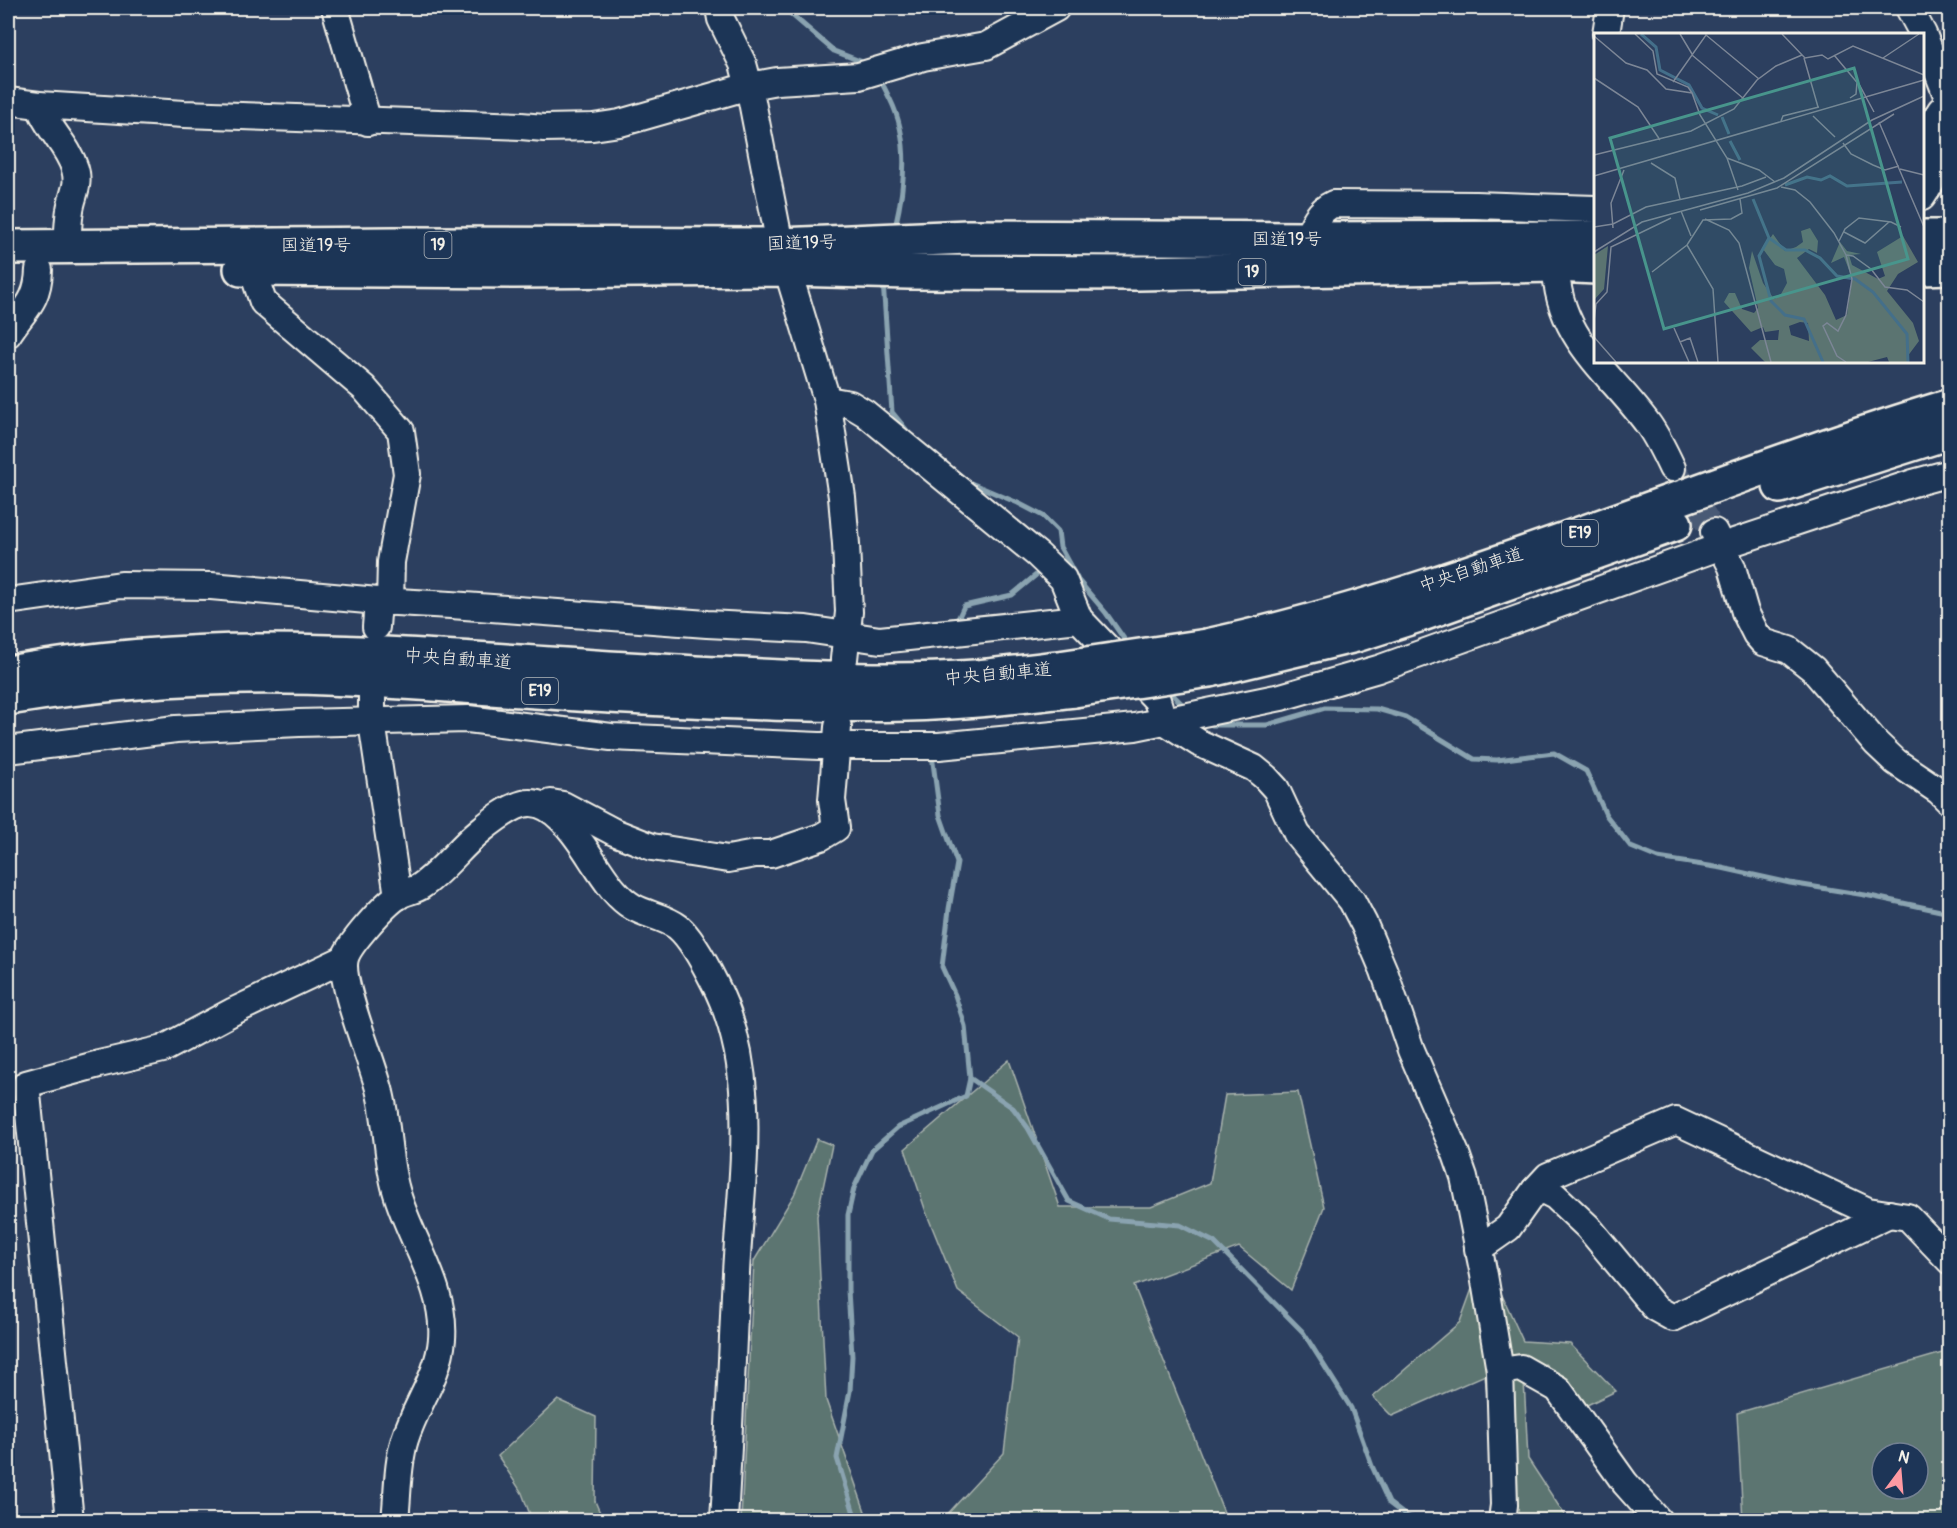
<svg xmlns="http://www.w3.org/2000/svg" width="1957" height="1528" font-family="Pangolin,'Klee One',sans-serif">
  <rect width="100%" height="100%" fill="#2c3f5f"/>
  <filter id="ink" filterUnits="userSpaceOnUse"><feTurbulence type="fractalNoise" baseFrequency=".0167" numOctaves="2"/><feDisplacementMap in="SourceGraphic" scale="12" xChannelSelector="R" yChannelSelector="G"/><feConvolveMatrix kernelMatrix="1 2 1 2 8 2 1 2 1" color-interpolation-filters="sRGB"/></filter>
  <g filter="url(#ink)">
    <!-- green -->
    <g fill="#5b7471" stroke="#a8b2ac" stroke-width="1.5" fill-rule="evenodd">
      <path d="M1009,1060L1060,1207H1151L1210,1183L1225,1095L1298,1092L1324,1207L1291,1290L1239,1247L1134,1286L1227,1520H942L1004,1453L1018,1337L958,1291L926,1212L905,1149Z"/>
      <path d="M817,1139L832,1145L817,1216L826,1400L868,1520H741L754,1261L794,1195Z"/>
      <path d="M1484,1256L1523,1341L1570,1344L1616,1391L1587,1405L1545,1364L1524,1380L1528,1459L1568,1520H1499L1485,1375L1392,1416L1373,1397L1460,1322Z"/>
      <path d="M1949,1351V1520H1743L1737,1413ZM1882,1453H1918V1489H1882Z"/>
      <path d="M558,1400L596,1417L595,1501L603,1520H532L522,1493L498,1456Z"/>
    </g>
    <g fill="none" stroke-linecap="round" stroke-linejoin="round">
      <!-- stream -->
      <g stroke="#8aa3b0" stroke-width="5">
        <path d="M784,8L834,51L860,61L865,66"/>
        <path d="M878,79C884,84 886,92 890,99C910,139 905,185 895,228"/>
        <path d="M883,281L892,412L909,433"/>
        <path d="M966,481L1018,503L1043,516L1058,531L1060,547L1078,580L1106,613L1129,646"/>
        <path d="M956,623L964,606L1012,595L1042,570"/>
        <path d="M1167,689L1185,707"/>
        <path d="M1206,721L1212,725H1267L1325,708L1377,709L1405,717L1474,759L1497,760L1554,753L1586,771L1606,815L1631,847L1658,858L1722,868L1790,883L1865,895L1950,913"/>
        <path d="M970,1078L1013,1108L1028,1128L1069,1201L1109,1219L1180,1225L1214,1242L1303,1332L1351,1408L1372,1466L1389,1503L1406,1516L1418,1520"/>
        <path d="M856,1520L837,1458L850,1391L852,1356L848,1290V1215L854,1188L872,1150L898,1127L966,1096L970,1078L965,1026L955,995L942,967L949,909L957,863L940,815L932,755"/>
      </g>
      <!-- minor-tunnel -->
      <path stroke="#4a5a74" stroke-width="26" stroke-dasharray="26 13" stroke-linecap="butt" d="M1672,468L1714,532"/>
      <defs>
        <g id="minor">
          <path d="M335,8L368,122"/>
          <path d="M719,8L721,19L743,64L749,86L780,245L827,400L842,497L846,544L849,612L844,659"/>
          <path d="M1909,8L1923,34L1950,103"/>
          <path d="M1606,34L1610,8"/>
          <path d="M8,101L39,105L184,114L521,126L544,128L593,127L620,123L749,86L777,81L859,76L923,57L986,46L1056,8"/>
          <path d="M39,105C47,129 68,145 75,169C80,185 72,195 70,210C68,222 68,235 67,247"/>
          <path d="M1922,197L1931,183L1935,168L1936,118L1941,110L1950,107"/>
          <path d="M1307,239C1313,224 1318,211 1333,204L1475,205L1596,209"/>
          <path d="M1556,265C1556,337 1610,372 1648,424C1658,438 1665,453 1672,468"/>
          <path d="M252,269L263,302L364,388L401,431L407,474L391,562L390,602"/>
          <path d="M8,334C24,309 38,302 39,270"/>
          <path d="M827,400L850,404L865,413L1038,555L1063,579L1079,619L1157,700L1163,720L1199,743L1254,768L1265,777L1276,789L1297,834L1352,901L1364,924L1384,971L1411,1050L1456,1154L1464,1177L1484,1275L1500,1371L1504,1505L1502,1520"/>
          <path d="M1714,532L1732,567L1745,612L1756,634L1763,642L1789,650L1813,669L1876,743L1896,762L1939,791L1950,802"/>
          <path d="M8,601L121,585L211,586L378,601L451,605L707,624L806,629L880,640L1079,619"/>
          <path d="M376,627L378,601"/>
          <path d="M372,695V722L398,896"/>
          <path d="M8,750L176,729L299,723L468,719L611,737L819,746H939L1135,727L1281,697L1378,669L1722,546L1913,483L1950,473"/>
          <path d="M551,803L563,805L614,832L652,847L728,859L755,854H771L821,837L836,828L832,800L838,727"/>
          <path d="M1535,1190L1547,1192L1555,1196L1588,1227L1655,1308L1673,1318L1889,1214"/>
          <path d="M1478,1249L1508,1228L1535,1190L1548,1176L1676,1121L1868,1211L1908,1217L1950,1261"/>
          <path d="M1500,1371L1521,1368L1558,1389L1625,1483L1658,1520"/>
          <path d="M70,1520L26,1084L99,1064L163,1049L234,1011L344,959"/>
          <path d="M395,1520C398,1494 397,1464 405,1439C416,1404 439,1376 442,1339C446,1286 409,1239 396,1190C387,1159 388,1125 380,1093C374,1064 338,982 345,958C349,944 385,904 398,896C405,891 414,891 421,886C443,871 460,847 481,830C492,821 508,808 523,804C554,796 581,843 595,864C606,880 616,897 633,907C647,915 665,917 678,927C691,938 706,966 714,982C761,1073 741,1176 736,1273C732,1356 729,1438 724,1520"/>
        </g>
        <g id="highway">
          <path d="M1922,237H1950"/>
          <path d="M8,247L396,244L780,245L968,237L1300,239L1596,238"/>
          <path d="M1922,268L1950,267"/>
          <path d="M241,269L515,271L787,269L909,272L1138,273L1556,265L1596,267"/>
          <path d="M1780,486L1950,432"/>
          <path d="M1207,646C1461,592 1701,481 1950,406"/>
          <path d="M1210,670L1356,635L1422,614L1675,524"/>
          <path d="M8,673C90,659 176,651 260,651C421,651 581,669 742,675C819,679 897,683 975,677C1003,675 1031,671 1059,668"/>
          <path d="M8,698C118,680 238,673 350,679C448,684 547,693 645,698C732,702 820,706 908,704C963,703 1019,696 1074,690"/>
        </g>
      </defs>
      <!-- minor casing -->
      <use href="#minor" stroke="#f4f1e8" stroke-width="30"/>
      <!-- highway casing -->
      <use href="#highway" stroke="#f4f1e8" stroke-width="38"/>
      <!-- minor -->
      <use href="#minor" stroke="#1d3557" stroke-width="26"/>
      <!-- highway -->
      <use href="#highway" stroke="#1d3557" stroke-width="33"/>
      <defs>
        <g id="highway-bridge">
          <path d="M1059,668L1207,646"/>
          <path d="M1074,690L1210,670"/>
        </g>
      </defs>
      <!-- highway-bridge casing -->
      <use href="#highway-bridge" stroke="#f4f1e8" stroke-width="38" stroke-linecap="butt"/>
      <!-- highway-bridge -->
      <use href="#highway-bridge" stroke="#1d3557" stroke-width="33"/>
    </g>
  </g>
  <g text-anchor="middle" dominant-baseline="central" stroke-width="5" stroke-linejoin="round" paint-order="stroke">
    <!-- shield labels -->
    <g fill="#1d3557" stroke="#b4b9bc" stroke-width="1.5">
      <rect x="424.5" y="232" width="27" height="26" rx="4.5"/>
      <rect x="1238.5" y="259" width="27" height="26" rx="4.5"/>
      <rect x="1562" y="520" width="36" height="26" rx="4.5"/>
      <rect x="522" y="678" width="36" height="26" rx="4.5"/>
    </g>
    <g font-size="16" font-weight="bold" fill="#f4f1e8">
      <text x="438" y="245">19</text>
      <text x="1252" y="272">19</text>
      <text x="1580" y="533">E19</text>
      <text x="540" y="691">E19</text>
    </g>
    <!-- street labels -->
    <g font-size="18" fill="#f4f1e8" stroke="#1d3557">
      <text x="1287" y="239">国道19号</text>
      <text transform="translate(802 243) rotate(-2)">国道19号</text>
      <text x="316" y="245">国道19号</text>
      <text transform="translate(1471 570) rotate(-18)">中央自動車道</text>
      <text transform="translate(458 659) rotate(4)">中央自動車道</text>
      <text transform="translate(998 674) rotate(-5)">中央自動車道</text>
    </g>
  </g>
  <!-- overview -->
  <g transform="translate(1594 33)">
    <rect width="330" height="330" fill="#2c3f5f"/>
    <path d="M216,195L224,208L223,220L215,216L203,225L231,262L242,287L253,282L258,245L250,224L237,230L246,209L253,218L267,221L255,222L258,232L284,246L291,243L283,219L309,203L324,229L304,241L293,258L319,290L325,308L313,324L315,329H295L293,324L274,329H171L157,315L166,307H184L185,297L171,299L169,294L157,299L130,269L135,260H141L148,276L160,280L164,275L155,235L158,218L169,250L180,266L186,263L193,250L190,236L181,232L169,216L179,201L191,218L202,214L209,209L207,198ZM206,289L214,290L215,308L197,302L195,293ZM14,213L10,256L1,266L0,277V222Z" fill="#5b7471" fill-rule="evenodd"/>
    <path fill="none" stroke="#446f8a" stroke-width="3" d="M47,1L62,14L66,37L95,52L108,75L124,82M128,84L135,101M136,108L146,127M191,152L213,144L227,147L236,143L253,153L308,149M159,166L175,205L192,217H211L226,225L243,243L261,246L279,259L313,301L314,329M175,205L165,223L177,268L191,282L210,286L229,329"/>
    <path fill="none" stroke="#7c8696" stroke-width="1.5" d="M41,1L59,18L63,41L94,54L98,60M86,1L98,21M188,1L211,25L228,22L234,26L259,13L330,42M0,3L32,30L53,37L72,56L98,60L106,82L133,125L144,157M98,22L150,66M240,22L266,53L280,79M210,25L224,74M289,25L325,1M0,45L44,74L66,107M79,49L112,2L165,46M256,65L262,61L263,49M219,83L241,104M187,88L189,83L225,74M285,89L330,194M249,110L257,121L279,132L291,137L305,133M0,122L97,98L140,76L163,47L182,33L208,22M133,125L165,137L181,149M57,130L81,145L86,166M306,136L330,142M0,143L330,47M187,154L201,157L216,169L240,200L252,222L258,246L252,282L244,298L233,290L229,293L243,323L252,329M106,177L183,155L300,81M87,178L97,203M111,186L135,197L145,210L177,329M0,194L19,191L52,174L148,153L172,144M19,195L17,170L30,137M250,199L271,210L295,189M245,208L251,196L265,185L297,189L307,194M93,212L119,256L124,329M0,219L48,189L154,160L190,145L278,87L330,63M252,222L259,223L277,236L291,254L313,257L330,269M58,239L93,212L109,187L137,186L148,180L146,166M0,288L2,271L13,259L17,214L77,185M80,295L95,329M0,304L22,329M86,309L96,305L104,329"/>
    <path fill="#48958c" fill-opacity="0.15" stroke="#48958c" stroke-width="3" d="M260,35L314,226L70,296L16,105Z"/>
    <rect width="330" height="330" fill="none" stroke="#f4f1e8" stroke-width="3"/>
  </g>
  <!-- margin -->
  <rect width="1957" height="1528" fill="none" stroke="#1d3557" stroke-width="30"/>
  <rect x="15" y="15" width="1927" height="1498" fill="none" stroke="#f4f1e8" stroke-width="2" filter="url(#ink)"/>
  <!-- north arrow -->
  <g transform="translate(1900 1471) rotate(16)"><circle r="28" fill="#1d3557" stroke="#738091" stroke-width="1.5"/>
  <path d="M0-4.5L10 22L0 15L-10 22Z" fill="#ff9aa2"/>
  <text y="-9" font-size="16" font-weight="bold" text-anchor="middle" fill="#f4f1e8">N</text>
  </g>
</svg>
